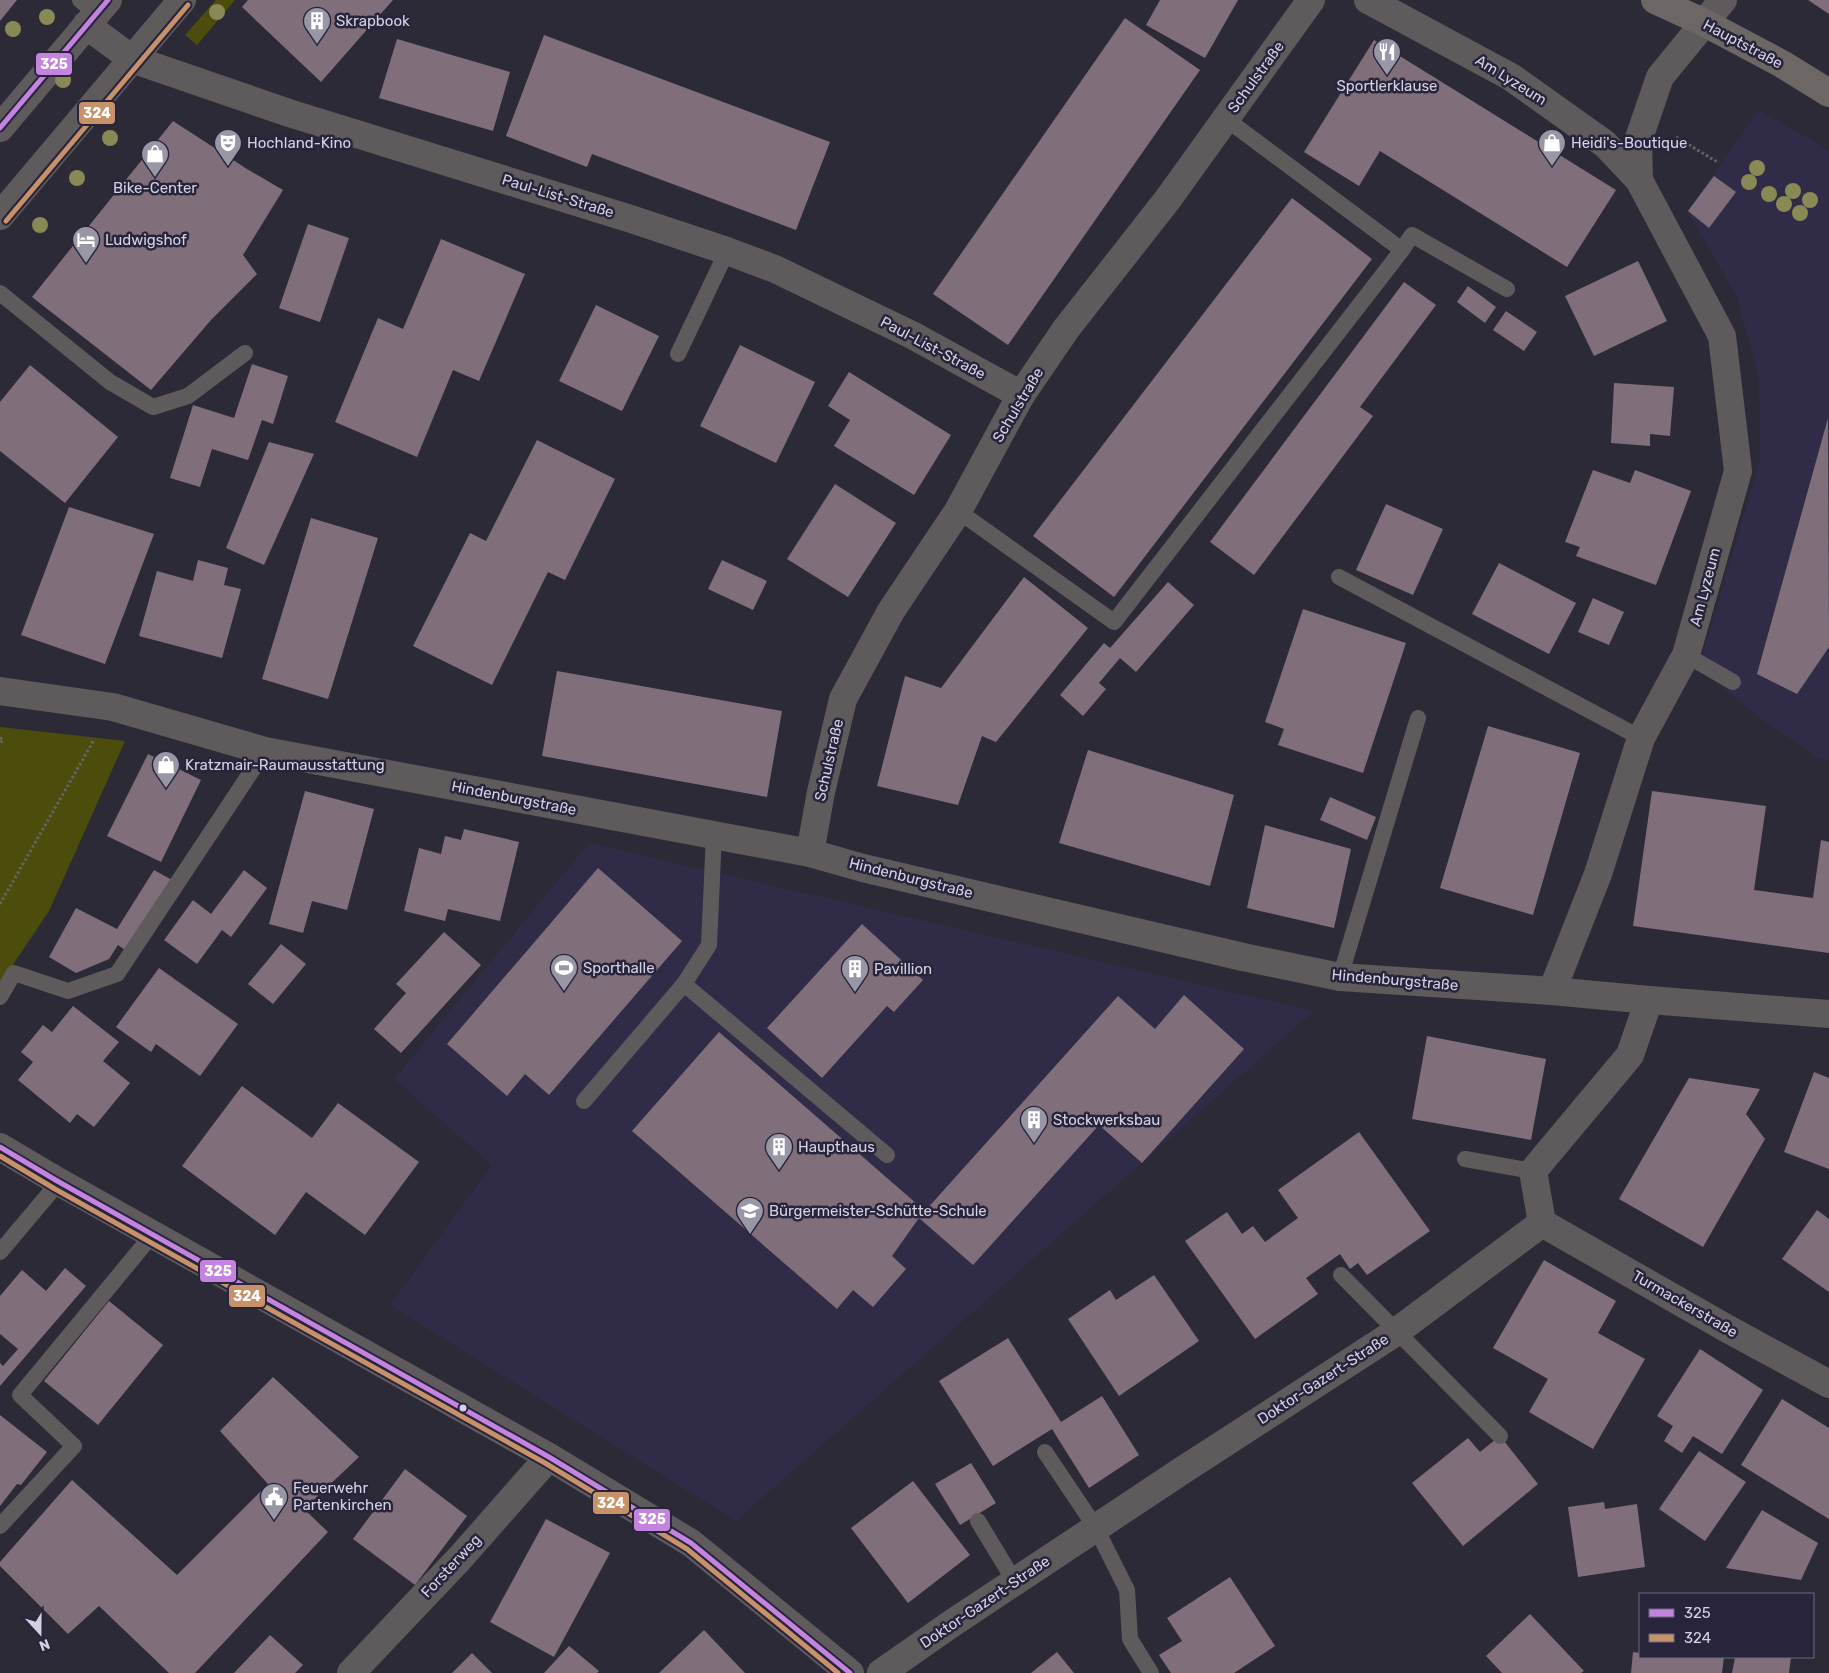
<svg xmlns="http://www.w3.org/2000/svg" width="1829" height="1673" font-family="Rubik,sans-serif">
  <rect width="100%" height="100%" fill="#2c2a36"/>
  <!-- built -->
  <g fill="#302c47">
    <path d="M1759,110L1829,150V760L1817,757L1764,721L1699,668L1760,460L1759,379L1737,296L1687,211Z"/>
    <path d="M589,843L1314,1011L736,1521L390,1305L492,1165L394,1079Z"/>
  </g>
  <!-- green -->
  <g fill="#4c4d0c">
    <path d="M216,0H235L197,45L185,35Z"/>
    <path d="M0,727L125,741L49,911L0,984Z"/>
  </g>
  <!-- building -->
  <g fill="#806f7a">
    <path d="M0,0H17L0,21Z"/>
    <path d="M248,0H393L321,82L242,7Z"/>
    <path d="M1160,0H1238L1205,58L1146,25Z"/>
    <path d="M1808,0H1829V14Z"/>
    <path d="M1125,18L1200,70L1008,345L933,294Z"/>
    <path d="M544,35L830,142L796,230L592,154L587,167L506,136Z"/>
    <path d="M397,39L510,72L493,131L379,98Z"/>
    <path d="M1374,40L1616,190L1567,267L1380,151L1359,186L1304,152Z"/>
    <path d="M173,121L247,169L283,190L243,255L257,274L211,320L151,390L32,297Z"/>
    <path d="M1714,176L1736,192L1709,228L1688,211Z"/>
    <path d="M1292,198L1372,259L1114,597L1033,536Z"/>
    <path d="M308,224L349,238L320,322L279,308Z"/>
    <path d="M441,239L525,274L479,381L453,370L417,457L335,422L378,318L403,329Z"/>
    <path d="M1638,261L1667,321L1594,356L1565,296Z"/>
    <path d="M1404,282L1436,305L1360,407L1373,416L1254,575L1210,542Z"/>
    <path d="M1468,286L1496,307L1485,323L1457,302Z"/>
    <path d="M596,305L659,336L622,411L559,381Z"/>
    <path d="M1506,311L1537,332L1524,351L1493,330Z"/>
    <path d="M740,345L815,382L776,463L700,426Z"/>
    <path d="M252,364L288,376L273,424L262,420L248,460L212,449L200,487L170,478L193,405L234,418Z"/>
    <path d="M30,365L118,437L65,503L0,451V402Z"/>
    <path d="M849,372L951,435L914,495L834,446L850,420L828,406Z"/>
    <path d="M1614,383L1674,387L1670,436L1650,434V446L1611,443Z"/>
    <path d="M1828,418L1829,647L1797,694L1757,674Z"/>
    <path d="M537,440L615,479L565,580L548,572L492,685L413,646L470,533L486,541Z"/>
    <path d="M269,442L314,454L264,565L226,548Z"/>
    <path d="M1593,470L1630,483L1635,470L1691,491L1656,585L1576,556L1580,547L1565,542Z"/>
    <path d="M835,484L896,523L848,597L787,559Z"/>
    <path d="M1386,504L1443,529L1413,595L1356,570Z"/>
    <path d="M69,507L154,534L105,664L21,635Z"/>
    <path d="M311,518L378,538L328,699L262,679Z"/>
    <path d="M198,560L228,568L224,585L241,589L222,658L139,636L157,571L193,581Z"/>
    <path d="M722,560L767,581L753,610L708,589Z"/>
    <path d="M1499,563L1576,603L1549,654L1472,614Z"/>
    <path d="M1024,577L1088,628L996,742L982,736L958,805L877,786L905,676L941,688Z"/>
    <path d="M1168,582L1194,605L1136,672L1120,658L1099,683L1106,689L1083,716L1060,695L1104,643L1110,648Z"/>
    <path d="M1593,598L1624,612L1609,645L1578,632Z"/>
    <path d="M1303,609L1406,643L1363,773L1278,745L1284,729L1265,722Z"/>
    <path d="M557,671L782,711L767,797L542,756Z"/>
    <path d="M1488,726L1580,753L1533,915L1440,888Z"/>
    <path d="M1088,750L1234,795L1210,886L1059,843Z"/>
    <path d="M148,754L201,780L161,862L107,836Z"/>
    <path d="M305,791L374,809L347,910L312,901L303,933L269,924Z"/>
    <path d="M1652,791L1766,806L1754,890L1813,898L1821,840L1829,842V953L1633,926Z"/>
    <path d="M1330,797L1376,817L1367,840L1320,820Z"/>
    <path d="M1265,825L1351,849L1334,928L1247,908Z"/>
    <path d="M464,829L519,842L500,921L448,909L445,921L404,911L419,848L441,854L445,836L461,840Z"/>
    <path d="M598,868L682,941L549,1095L525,1074L507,1096L447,1044Z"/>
    <path d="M154,870L172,880L128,952L118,945L109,959L76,973L49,957L76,908L117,929Z"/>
    <path d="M244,870L267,888L231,937L222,930L197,964L164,940L193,900L211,914Z"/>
    <path d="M862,924L923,980L894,1012L887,1006L822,1078L767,1028Z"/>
    <path d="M444,932L481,965L401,1053L374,1029L406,993L396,984Z"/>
    <path d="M281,944L306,964L273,1004L248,984Z"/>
    <path d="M159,968L238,1024L200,1076L156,1044L151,1052L116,1027Z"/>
    <path d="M1184,995L1244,1049L1142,1163L1099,1125L973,1265L919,1218L892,1256L906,1269L873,1307L853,1290L837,1309L632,1131L719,1032L925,1211L1118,996L1155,1029Z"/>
    <path d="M73,1006L119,1042L103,1061L130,1083L94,1127L77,1114L70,1123L18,1080L33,1062L21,1052L43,1025L52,1032Z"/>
    <path d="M1427,1036L1546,1059L1531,1140L1412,1119Z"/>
    <path d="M1814,1072L1829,1078V1169L1784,1152Z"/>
    <path d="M1689,1078L1760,1089L1746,1114L1765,1139L1703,1247L1619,1199Z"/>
    <path d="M242,1086L312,1138L338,1103L419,1162L365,1235L306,1192L275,1235L182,1166Z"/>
    <path d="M1359,1132L1430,1231L1367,1275L1358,1263L1350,1269L1340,1254L1306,1278L1318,1294L1255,1339L1185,1241L1227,1212L1242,1234L1253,1226L1265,1242L1298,1218L1278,1190Z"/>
    <path d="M1817,1210L1829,1219V1292L1782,1259Z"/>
    <path d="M1544,1260L1616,1301L1598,1333L1645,1359L1593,1449L1529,1412L1548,1379L1493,1348Z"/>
    <path d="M65,1268L86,1286L0,1386V1363L3,1366L18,1349L0,1334V1296L22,1270L46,1291Z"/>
    <path d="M1154,1275L1199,1341L1119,1396L1068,1319L1110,1290L1116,1300Z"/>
    <path d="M109,1301L163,1345L98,1425L44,1381Z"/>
    <path d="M1008,1338L1061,1422L1102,1396L1139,1455L1089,1488L1052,1429L993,1466L939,1381Z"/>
    <path d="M1700,1349L1763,1390L1722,1454L1693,1436L1682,1453L1664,1441L1673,1426L1657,1416Z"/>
    <path d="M273,1377L359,1457L304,1509L328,1532L195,1673H169L99,1606L68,1634L0,1566V1562L72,1480L177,1575L268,1484L220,1431Z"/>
    <path d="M1782,1399L1829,1428V1519L1741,1465Z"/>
    <path d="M0,1415L47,1452L21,1485L17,1484L0,1506Z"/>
    <path d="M1500,1436L1538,1484L1463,1546L1412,1483L1468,1438L1480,1452Z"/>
    <path d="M1699,1451L1746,1482L1705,1541L1659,1509Z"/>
    <path d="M971,1463L996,1503L960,1525L935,1484Z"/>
    <path d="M405,1469L467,1516L415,1585L353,1539Z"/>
    <path d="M913,1481L970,1555L908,1603L851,1528Z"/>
    <path d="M1604,1502L1605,1509L1637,1504L1645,1567L1578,1577L1568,1507Z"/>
    <path d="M1762,1510L1818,1543L1801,1580L1726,1568Z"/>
    <path d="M546,1519L610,1553L554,1657L490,1622Z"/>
    <path d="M1230,1577L1275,1646L1234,1673H1171L1159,1655L1182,1641L1167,1618Z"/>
    <path d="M1530,1614L1584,1671L1581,1673H1502L1486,1656Z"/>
    <path d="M704,1630L745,1673H659Z"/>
    <path d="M270,1635L303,1665L295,1673H234Z"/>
    <path d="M569,1646L599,1671L597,1673H544Z"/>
    <path d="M1057,1652L1074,1673H1031Z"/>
    <path d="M1633,1652L1640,1653V1657H1724L1722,1673H1631Z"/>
    <path d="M472,1653L492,1673H452Z"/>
    <path d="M1735,1657H1791L1789,1673H1732Z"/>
  </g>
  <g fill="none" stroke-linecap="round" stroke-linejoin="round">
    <!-- path -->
    <g stroke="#666466" stroke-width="3" stroke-dasharray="2.5 2.5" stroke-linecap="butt">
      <path d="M1676,137L1719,163"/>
      <path d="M0,738L3,739L0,745"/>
      <path d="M0,904L94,740"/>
    </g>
    <!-- lane -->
    <g stroke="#5f5b5c" stroke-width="16">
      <path d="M80,0L96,14"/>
      <path d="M1402,250L1412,235L1507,289"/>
      <path d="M0,293L110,382L153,407L188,396L245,353"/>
      <path d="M678,354L727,251"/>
      <path d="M958,511L1114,622L1402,250L1226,119"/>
      <path d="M1339,577L1641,738"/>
      <path d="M1686,655L1733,682"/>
      <path d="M1340,977L1418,718"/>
      <path d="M684,984L887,1155"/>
      <path d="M0,997L14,973L68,991L117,974L265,751"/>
      <path d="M584,1101L684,984L709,945L714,834"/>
      <path d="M1465,1159L1533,1171"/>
      <path d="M0,1252L59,1182"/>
      <path d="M1341,1275L1500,1436"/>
      <path d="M1045,1452L1096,1528L1127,1590L1130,1639L1151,1673"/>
      <path d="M978,1521L1015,1582"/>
      <path d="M0,1526L74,1446L20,1395L153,1234"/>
    </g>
    <!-- street -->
    <g stroke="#5f5b5c" stroke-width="28">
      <path d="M1368,0L1511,77L1605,144L1639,180L1722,336L1738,471L1686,655L1641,738L1598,874L1552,991"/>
      <path d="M86,25L132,59L289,113L631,219L727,251L775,269L912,335L1021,395"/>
      <path d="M0,128L108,0"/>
      <path d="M1639,180L1638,141L1660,77L1723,0"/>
      <path d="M0,216L182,0"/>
      <path d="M0,691L113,707L265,751L810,853L863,868L1243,957L1340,977L1552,991L1649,1000L1829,1014"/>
      <path d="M810,853L821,792L843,699L891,611L958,511L1021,395L1066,329L1168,199L1311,0"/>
      <path d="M0,1147L59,1182L549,1457L691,1543L850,1673"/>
      <path d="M1542,1223L1726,1328L1829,1384"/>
      <path d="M351,1673L460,1558L549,1457"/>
      <path d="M881,1673L951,1624L1183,1470L1396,1332L1542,1223L1533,1171L1630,1055L1649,1000"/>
    </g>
    <!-- primary -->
    <path stroke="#6c6665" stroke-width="28" d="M1655,0L1705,23L1782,64L1829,93"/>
    <defs>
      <g id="bus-1">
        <path d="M0,128L108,0"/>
        <path d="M0,1147L59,1182L549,1457L691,1543L850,1673"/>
      </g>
      <g id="bus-2">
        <path d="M6,221L188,5"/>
        <path d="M0,1156L55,1189L545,1463L687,1549L838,1673"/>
      </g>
    </defs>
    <!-- bus-1 casing -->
    <use href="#bus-1" stroke="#28243c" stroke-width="9"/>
    <!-- bus-2 casing -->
    <use href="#bus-2" stroke="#28243c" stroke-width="9"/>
    <!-- bus-1 -->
    <use href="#bus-1" stroke="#c483df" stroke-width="5"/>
    <!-- bus-2 -->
    <use href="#bus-2" stroke="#c7916a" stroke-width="5"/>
  </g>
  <!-- trees -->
  <g fill="#888954">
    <circle cx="217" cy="12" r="8"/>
    <circle cx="47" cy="17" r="8"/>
    <circle cx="13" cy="29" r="8"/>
    <circle cx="63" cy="80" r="8"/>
    <circle cx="110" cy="138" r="8"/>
    <circle cx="1757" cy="168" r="8"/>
    <circle cx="77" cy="178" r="8"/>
    <circle cx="1749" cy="182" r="8"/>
    <circle cx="1793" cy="191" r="8"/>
    <circle cx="1769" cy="194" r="8"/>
    <circle cx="1810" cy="200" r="8"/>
    <circle cx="1784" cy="204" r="8"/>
    <circle cx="1800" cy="213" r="8"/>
    <circle cx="40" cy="225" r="8"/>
  </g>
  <!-- icons -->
  <defs>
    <symbol id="building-pin" viewBox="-11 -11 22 30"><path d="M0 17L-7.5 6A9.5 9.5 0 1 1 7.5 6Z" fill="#9997a6" stroke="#28243c"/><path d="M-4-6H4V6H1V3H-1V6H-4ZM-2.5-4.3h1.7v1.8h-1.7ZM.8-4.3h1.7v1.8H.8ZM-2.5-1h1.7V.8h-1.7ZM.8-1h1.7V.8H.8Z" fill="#fff"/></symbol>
    <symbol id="restaurant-pin" viewBox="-11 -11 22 30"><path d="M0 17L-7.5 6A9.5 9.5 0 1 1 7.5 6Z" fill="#9997a6" stroke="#28243c"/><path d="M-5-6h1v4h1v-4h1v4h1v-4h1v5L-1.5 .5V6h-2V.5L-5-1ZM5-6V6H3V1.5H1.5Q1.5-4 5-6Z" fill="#fff"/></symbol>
    <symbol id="theatre-pin" viewBox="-11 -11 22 30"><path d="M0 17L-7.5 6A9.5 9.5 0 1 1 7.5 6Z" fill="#9997a6" stroke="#28243c"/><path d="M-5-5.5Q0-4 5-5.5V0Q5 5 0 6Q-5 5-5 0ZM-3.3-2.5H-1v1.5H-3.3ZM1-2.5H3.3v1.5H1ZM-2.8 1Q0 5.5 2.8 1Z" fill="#fff"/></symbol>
    <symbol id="shop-pin" viewBox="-11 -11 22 30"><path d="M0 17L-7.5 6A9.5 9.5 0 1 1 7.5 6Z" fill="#9997a6" stroke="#28243c"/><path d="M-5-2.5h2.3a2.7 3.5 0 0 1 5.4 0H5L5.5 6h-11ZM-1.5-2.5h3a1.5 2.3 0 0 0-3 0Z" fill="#fff"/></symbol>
    <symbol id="hotel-pin" viewBox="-11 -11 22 30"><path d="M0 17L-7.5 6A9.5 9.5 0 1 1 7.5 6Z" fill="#9997a6" stroke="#28243c"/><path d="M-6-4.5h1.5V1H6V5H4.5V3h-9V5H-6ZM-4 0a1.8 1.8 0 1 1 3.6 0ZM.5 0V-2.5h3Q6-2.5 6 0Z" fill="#fff"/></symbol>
    <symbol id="stadium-pin" viewBox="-11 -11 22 30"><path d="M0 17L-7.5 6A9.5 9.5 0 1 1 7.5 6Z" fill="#9997a6" stroke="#28243c"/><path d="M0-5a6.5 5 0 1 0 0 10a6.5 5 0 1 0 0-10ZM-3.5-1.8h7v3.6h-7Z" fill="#fff"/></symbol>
    <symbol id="school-pin" viewBox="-11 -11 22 30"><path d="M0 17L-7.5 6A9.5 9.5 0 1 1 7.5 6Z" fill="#9997a6" stroke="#28243c"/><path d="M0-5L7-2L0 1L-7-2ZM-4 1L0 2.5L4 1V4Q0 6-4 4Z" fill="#fff"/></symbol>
    <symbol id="civic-pin" viewBox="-11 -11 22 30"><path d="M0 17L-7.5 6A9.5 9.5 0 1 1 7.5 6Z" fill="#9997a6" stroke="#28243c"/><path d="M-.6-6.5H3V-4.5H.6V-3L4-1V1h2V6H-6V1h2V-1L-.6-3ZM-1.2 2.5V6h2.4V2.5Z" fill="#fff"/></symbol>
  </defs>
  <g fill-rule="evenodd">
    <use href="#building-pin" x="301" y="5" width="32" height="43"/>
    <use href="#restaurant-pin" x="1371" y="36" width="32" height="43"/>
    <use href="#theatre-pin" x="212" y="127" width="32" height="43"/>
    <use href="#shop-pin" x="1536" y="127" width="32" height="43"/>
    <use href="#shop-pin" x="139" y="138" width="32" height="43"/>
    <use href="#hotel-pin" x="70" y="224" width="32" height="43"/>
    <use href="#shop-pin" x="150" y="749" width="32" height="43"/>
    <use href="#stadium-pin" x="548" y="952" width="32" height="43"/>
    <use href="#building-pin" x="839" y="953" width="32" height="43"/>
    <use href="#building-pin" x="1018" y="1104" width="32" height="43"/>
    <use href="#building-pin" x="763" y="1131" width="32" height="43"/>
    <use href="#school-pin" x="734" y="1195" width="32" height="43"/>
    <use href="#civic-pin" x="258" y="1481" width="32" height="43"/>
  </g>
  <!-- markers -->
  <circle fill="#d4d2e2" stroke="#28243c" stroke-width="2" cx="463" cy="1408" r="4.5"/>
  <g text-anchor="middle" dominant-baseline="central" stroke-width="5" stroke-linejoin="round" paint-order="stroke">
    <!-- poi labels -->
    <g font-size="15" fill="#d4d2e2" stroke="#28243c" text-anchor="start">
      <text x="336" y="21">Skrapbook</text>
      <text x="1387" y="86" text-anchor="middle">Sportlerklause</text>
      <text x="247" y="143">Hochland-Kino</text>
      <text x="1571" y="143">Heidi's-Boutique</text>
      <text x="155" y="188" text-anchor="middle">Bike-Center</text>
      <text x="105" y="240">Ludwigshof</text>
      <text x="185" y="765">Kratzmair-Raumausstattung</text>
      <text x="583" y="968">Sporthalle</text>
      <text x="874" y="969">Pavillion</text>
      <text x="1053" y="1120">Stockwerksbau</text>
      <text x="798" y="1147">Haupthaus</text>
      <text x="769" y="1211">Bürgermeister-Schütte-Schule</text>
      <text x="293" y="1488">Feuerwehr<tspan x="293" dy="17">Partenkirchen</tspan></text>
    </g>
    <!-- street labels -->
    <g font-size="15" fill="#d4d2e2" stroke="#28243c">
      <text transform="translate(1743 44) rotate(28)">Hauptstraße</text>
      <text transform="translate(1256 77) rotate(-54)">Schulstraße</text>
      <text transform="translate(1511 80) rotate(32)">Am Lyzeum</text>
      <text transform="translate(558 196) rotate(17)">Paul-List-Straße</text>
      <text transform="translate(933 348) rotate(28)">Paul-List-Straße</text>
      <text transform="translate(1018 405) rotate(-59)">Schulstraße</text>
      <text transform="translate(1705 587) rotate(-75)">Am Lyzeum</text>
      <text transform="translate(829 760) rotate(-77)">Schulstraße</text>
      <text transform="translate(514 798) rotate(11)">Hindenburgstraße</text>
      <text transform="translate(911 878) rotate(14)">Hindenburgstraße</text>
      <text transform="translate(1395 980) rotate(5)">Hindenburgstraße</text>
      <text transform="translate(1685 1304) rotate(30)">Turmackerstraße</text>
      <text transform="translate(1323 1379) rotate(-33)">Doktor-Gazert-Straße</text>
      <text transform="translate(451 1566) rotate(-47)">Forsterweg</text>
      <text transform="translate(985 1602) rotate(-34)">Doktor-Gazert-Straße</text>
    </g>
  </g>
  <g stroke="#28243c" stroke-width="2">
    <rect x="35" y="52" width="38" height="24" rx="5" fill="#c483df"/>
    <rect x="78" y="101" width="38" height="24" rx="5" fill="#c7916a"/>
    <rect x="199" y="1259" width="38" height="24" rx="5" fill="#c483df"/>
    <rect x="228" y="1284" width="38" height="24" rx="5" fill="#c7916a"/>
    <rect x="592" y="1491" width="38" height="24" rx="5" fill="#c7916a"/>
    <rect x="633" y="1508" width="38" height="24" rx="5" fill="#c483df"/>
  </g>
  <g font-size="14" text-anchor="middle" font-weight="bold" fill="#fff">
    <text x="54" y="69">325</text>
    <text x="97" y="118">324</text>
    <text x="218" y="1276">325</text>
    <text x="247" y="1301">324</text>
    <text x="611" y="1508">324</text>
    <text x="652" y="1524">325</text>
  </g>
  <!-- legend -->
  <rect x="1639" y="1593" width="175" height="65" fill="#28243c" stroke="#6d6a7e"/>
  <rect x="1649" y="1609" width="25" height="8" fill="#c483df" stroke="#6d6a7e"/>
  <text x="1684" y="1618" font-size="15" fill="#d4d2e2">325</text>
  <rect x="1649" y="1634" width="25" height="8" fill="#c7916a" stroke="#6d6a7e"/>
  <text x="1684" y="1643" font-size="15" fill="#d4d2e2">324</text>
  <!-- north arrow -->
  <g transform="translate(40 1633) rotate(159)" stroke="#28243c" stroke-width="4" paint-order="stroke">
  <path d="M0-4L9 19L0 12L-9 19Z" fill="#d4d2e2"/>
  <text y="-8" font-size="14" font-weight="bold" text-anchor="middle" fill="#d4d2e2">N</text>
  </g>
</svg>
